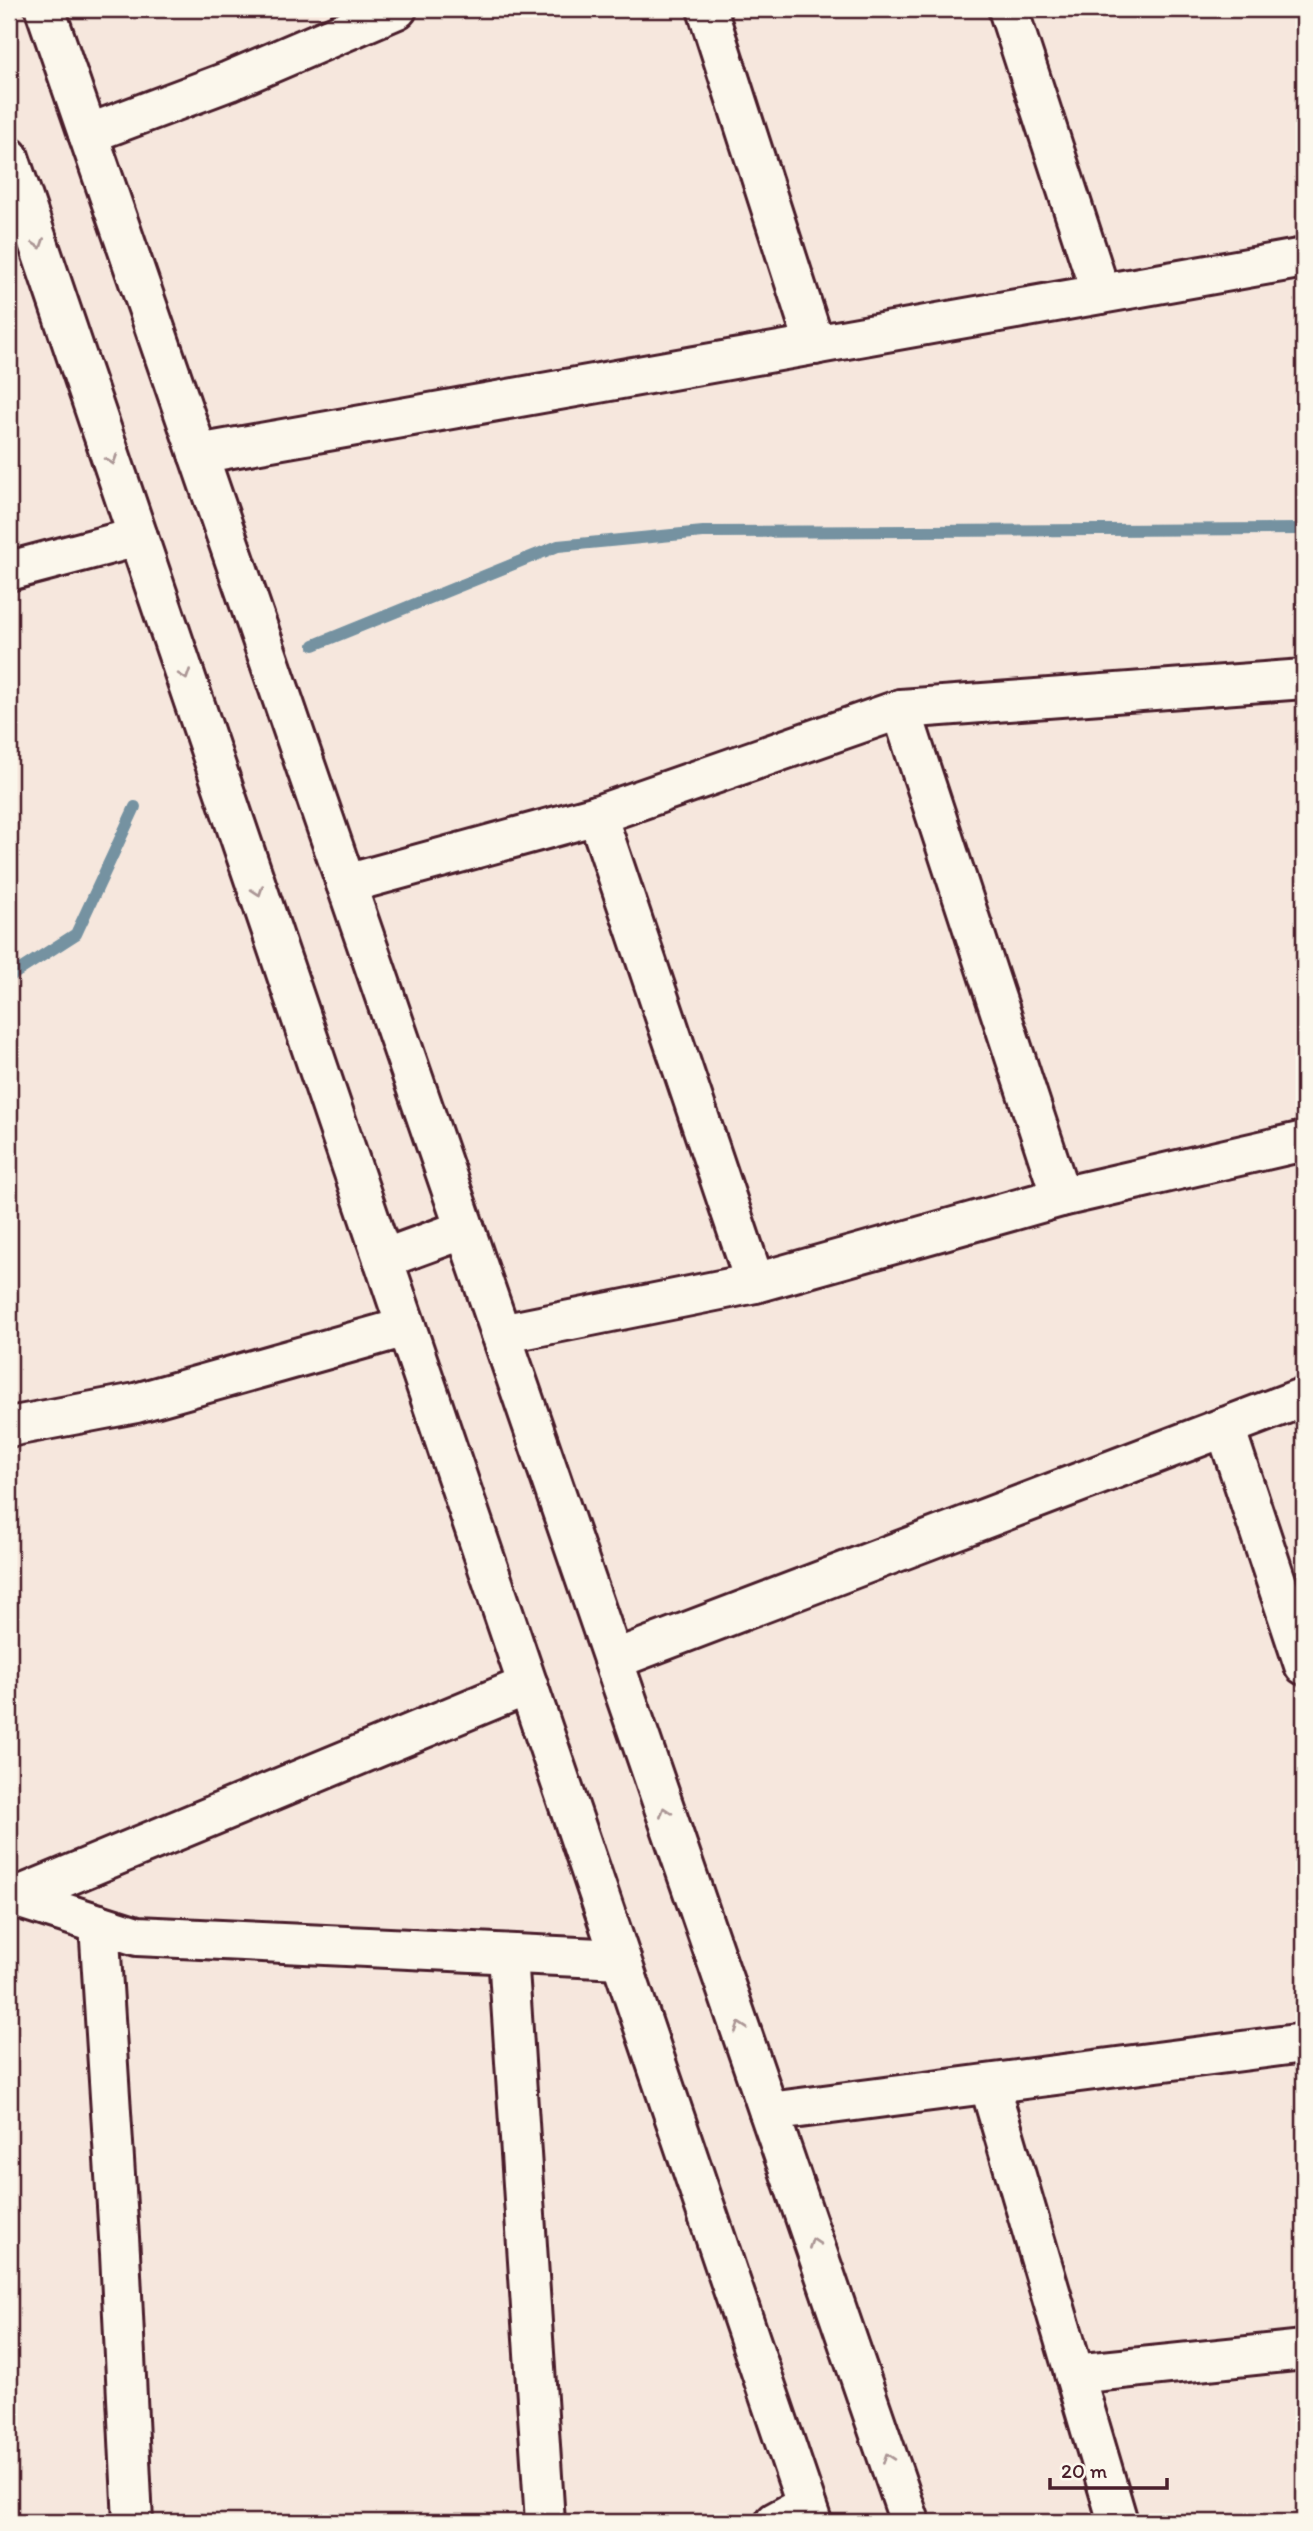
<svg xmlns="http://www.w3.org/2000/svg" width="1313" height="2531" font-family="Itim,sans-serif">
  <rect width="100%" height="100%" fill="#f6e7dd"/>
  <filter id="ink" filterUnits="userSpaceOnUse"><feTurbulence type="fractalNoise" baseFrequency=".0143" numOctaves="2"/><feDisplacementMap in="SourceGraphic" scale="14" xChannelSelector="R" yChannelSelector="G"/><feConvolveMatrix kernelMatrix="1 2 1 2 8 2 1 2 1" color-interpolation-filters="sRGB"/></filter>
  <g filter="url(#ink)">
    <g fill="none" stroke-linecap="round" stroke-linejoin="round">
      <!-- stream -->
      <g stroke="#7492a1" stroke-width="12">
        <path d="M314,645L558,546L703,532L1304,529"/>
        <path d="M9,977L76,934L135,807"/>
      </g>
      <defs>
        <g id="street">
          <path d="M707,9L815,345"/>
          <path d="M1008,9L1101,294"/>
          <path d="M88,134L229,81L397,9"/>
          <path d="M198,454L1304,258"/>
          <path d="M9,571L138,537"/>
          <path d="M901,709L1061,1197"/>
          <path d="M597,815L755,1283"/>
          <path d="M346,884L597,815L901,709L1304,679"/>
          <path d="M383,1259L465,1229"/>
          <path d="M501,1334L755,1283L1061,1197L1304,1141"/>
          <path d="M9,1427L136,1403L406,1327"/>
          <path d="M1225,1427L1304,1665"/>
          <path d="M613,1660L1304,1397"/>
          <path d="M9,1893L14,1897L137,1936L621,1959"/>
          <path d="M9,1900L528,1685"/>
          <path d="M99,1924L120,2253L133,2522"/>
          <path d="M508,1954L545,2522"/>
          <path d="M989,2084L1118,2522"/>
          <path d="M769,2112L1304,2043"/>
          <path d="M1074,2374L1304,2350"/>
          <path d="M775,2522L806,2505"/>
        </g>
        <g id="secondary">
          <path d="M45,9L910,2522"/>
          <path d="M9,157L812,2522"/>
        </g>
      </defs>
      <!-- street casing -->
      <use href="#street" stroke="#4a1f2b" stroke-width="44"/>
      <!-- secondary casing -->
      <use href="#secondary" stroke="#4a1f2b" stroke-width="44"/>
      <!-- street -->
      <use href="#street" stroke="#fbf7ec" stroke-width="38"/>
      <!-- secondary -->
      <use href="#secondary" stroke="#fbf7ec" stroke-width="38"/>
    </g>
    <!-- one-way arrows -->
    <defs><path id="oneway-chevron" d="M-2-3.5L2.5 0L-2 3.5" fill="none" stroke-width="1.6" stroke-linecap="round" stroke-linejoin="round" transform="scale(1.75)"/></defs>
    <g stroke="#ab9695">
      <use href="#oneway-chevron" transform="translate(39 244) rotate(71)"/>
      <use href="#oneway-chevron" transform="translate(112 460) rotate(71)"/>
      <use href="#oneway-chevron" transform="translate(185 675) rotate(71)"/>
      <use href="#oneway-chevron" transform="translate(258 891) rotate(71)"/>
      <use href="#oneway-chevron" transform="translate(665 1812) rotate(-109)"/>
      <use href="#oneway-chevron" transform="translate(740 2027) rotate(-109)"/>
      <use href="#oneway-chevron" transform="translate(814 2243) rotate(-109)"/>
      <use href="#oneway-chevron" transform="translate(888 2458) rotate(-109)"/>
    </g>
  </g>
  <!-- margin -->
  <rect width="1313" height="2531" fill="none" stroke="#fbf7ec" stroke-width="35"/>
  <rect x="18" y="18" width="1278" height="2496" fill="none" stroke="#4a1f2b" stroke-width="2.5" filter="url(#ink)"/>
  <!-- scale -->
  <path d="M1050 2478v10h117v-10" fill="none" stroke="#4a1f2b" stroke-width="3.5"/>
  <text x="1061" y="2478" font-size="21" fill="#4a1f2b" stroke="#fbf7ec" stroke-width="5" paint-order="stroke">20 m</text>
</svg>
